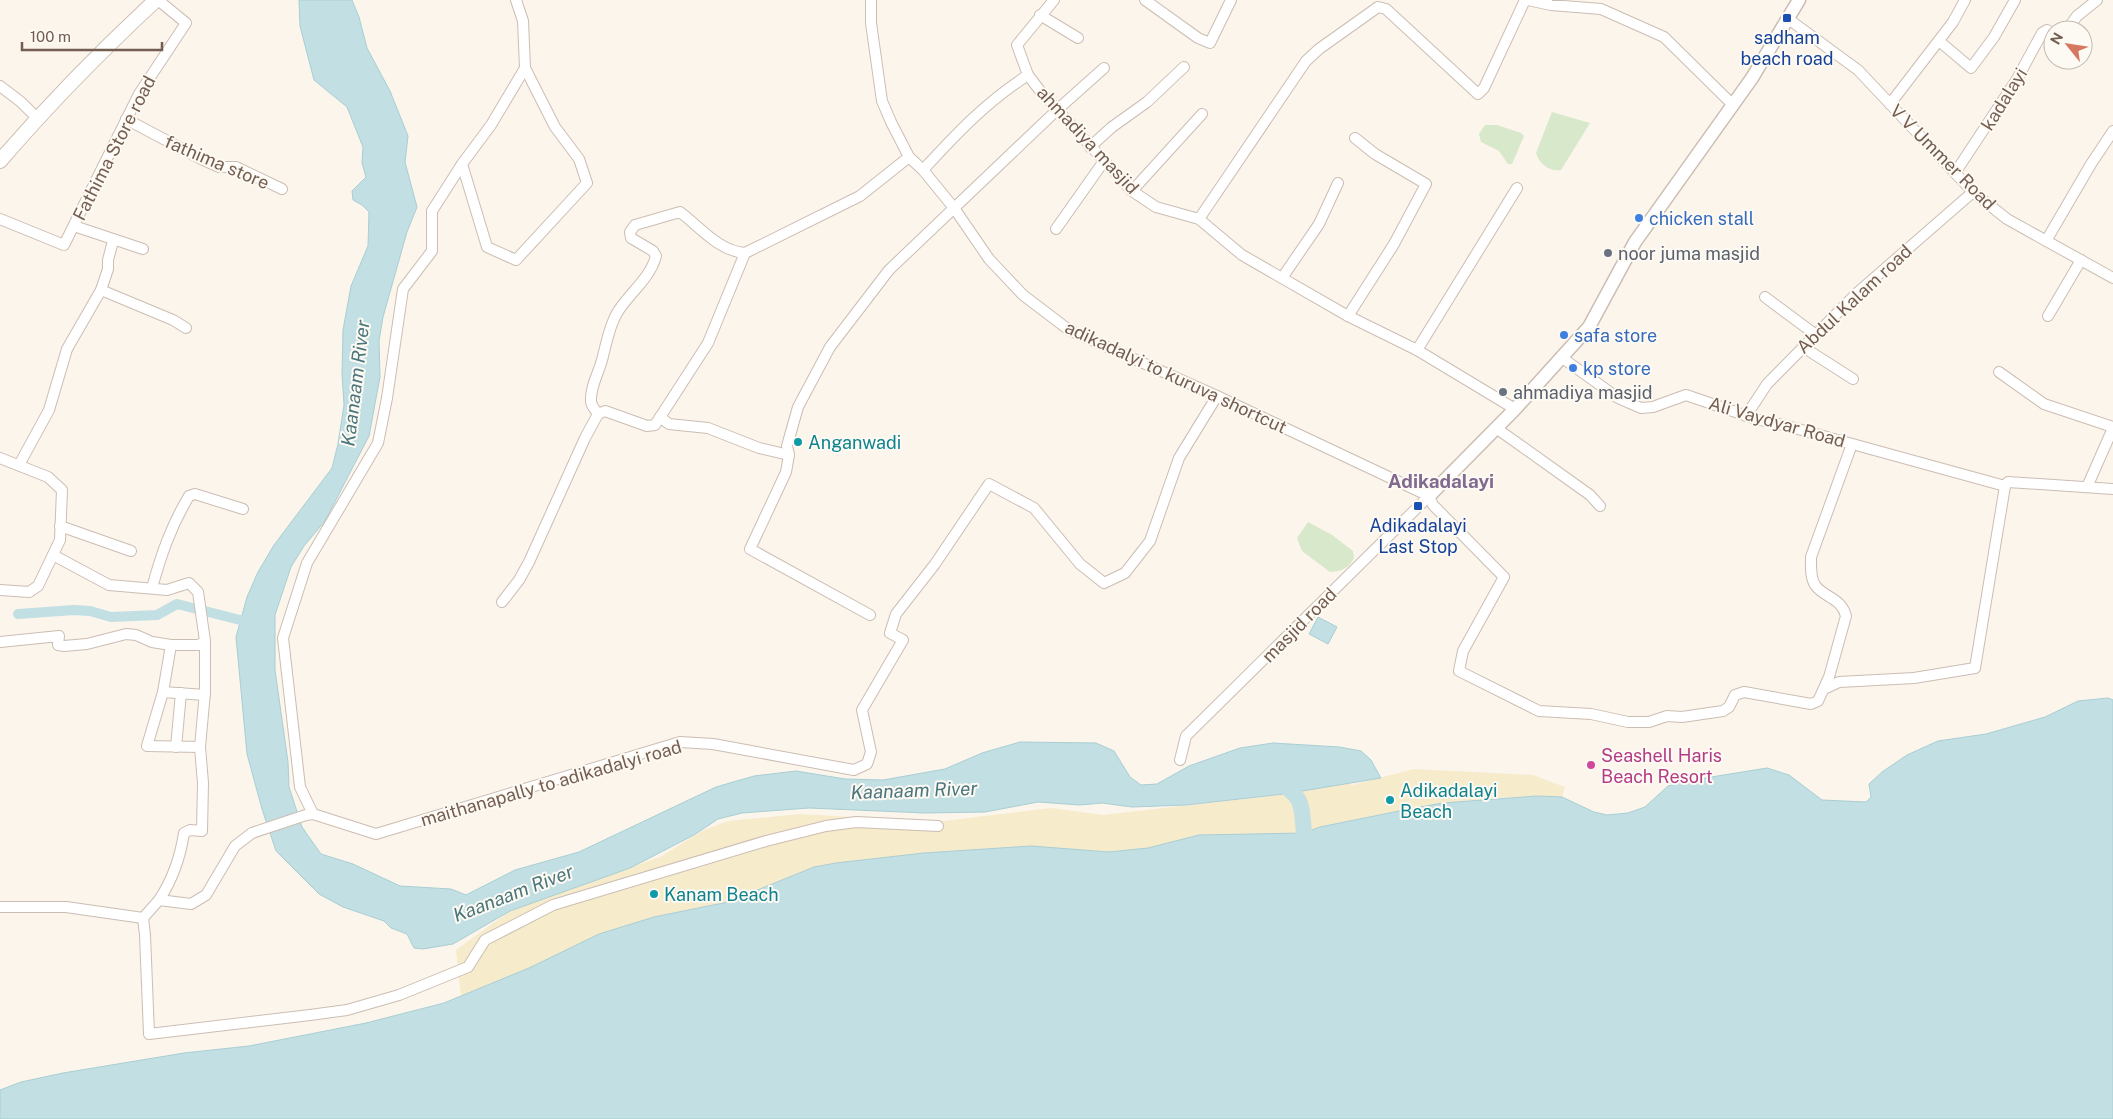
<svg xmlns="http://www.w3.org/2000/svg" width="2113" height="1119" font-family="'Public Sans',sans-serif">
  <rect width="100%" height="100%" fill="#fbf5ec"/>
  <!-- green -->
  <g fill="#d8e8cb">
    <path d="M1552,112L1590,123L1561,170C1550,172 1539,164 1536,153Z"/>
    <path d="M1485,125H1497L1521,133L1524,136L1512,164H1508L1499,151L1481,142L1479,134Z"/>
    <path d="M1308,522L1332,535L1353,551L1354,558C1348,569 1342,571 1330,572L1302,551L1297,538Z"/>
  </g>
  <!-- sand -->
  <path fill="#f6ebcb" d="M1414,769L1533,775L1565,787L1562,797C1481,793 1400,811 1320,827L1304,833L1199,835L1148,848L1109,852L1031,846L924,853L836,863L814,867L728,902L654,917L599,934L529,968L461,996L456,950L510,911L662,856L702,831L728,821L800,814L935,822L1051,808L1103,815L1295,793L1328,776L1352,785Z"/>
  <!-- water -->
  <g fill="#c2dfe3" stroke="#a9ced3">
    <path d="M299,0H352L359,17L367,48L390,91L408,136L405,162L417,207L407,232L383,317L379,341L380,377L369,436L325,521L304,546L291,567L275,615V670L288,762L289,787L302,827L321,854L353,864L400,886L451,889L466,895L515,870L579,852L716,787L754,776L796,771L845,779L883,780L945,769L982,753L1020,742L1096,743L1114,751L1130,777L1141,785L1157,784L1189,766L1240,748L1273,743L1339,747L1361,751L1371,760L1381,778L1284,794L1186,805L1132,807L1102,803L1080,805L1038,802L985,812L925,813L809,808L742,813L718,819L694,835L630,868L510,911L453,944L423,949L414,948L407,934L391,928L384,921L343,907L319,894L276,851L262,809L247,754L236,637L247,597L258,572L274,545L332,468L338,444L344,405L342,374L343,330L351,286L368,246L369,212L362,205L353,200L352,191L366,177L362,163L363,147L347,107L314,80L300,26Z"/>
    <path d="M1318,617L1337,627L1328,644L1309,634Z"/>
    <path d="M2108,698L2113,700V1119H0V1090L21,1082L63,1073L184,1053L249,1046L366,1023L444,1003L529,968L599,934L654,917L728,902L814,867L836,863L924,853L1031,846L1109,852L1148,848L1199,835L1304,833L1320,827L1409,809L1443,803L1537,796L1562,797L1594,812L1607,815L1628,813L1645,807L1668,786L1693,780L1767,768L1789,775L1822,800L1866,802L1871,797L1869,784L1882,772L1907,755L1938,741L1986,734L2045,717L2078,701Z"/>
  </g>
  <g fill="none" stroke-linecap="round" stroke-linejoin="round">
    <!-- canal -->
    <path stroke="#c2dfe3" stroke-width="10" d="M18,614L74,610L90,611L111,617L157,615L177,604L252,623"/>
    <!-- river -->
    <path stroke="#c2dfe3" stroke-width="16" d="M1276,780C1304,799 1301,801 1304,833"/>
    <defs>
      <g id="minor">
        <path d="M871,0V23L882,101L891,122L909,157L923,170L954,208L989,259L1023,295L1069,330L1217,396L1429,496"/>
        <path d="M1054,0L1017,45L1028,75L1041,92L1132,191L1156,207L1199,219L1242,255L1348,316L1417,350L1515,409"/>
        <path d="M1145,0L1198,38L1210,43L1231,0"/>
        <path d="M1528,0L1551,5L1601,9L1664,37L1733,105"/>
        <path d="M1040,15L1078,38"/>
        <path d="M1787,18L1858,70L1973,192L2007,219L2113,278"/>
        <path d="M2067,30L2077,16L2097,0"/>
        <path d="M1939,41L1971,68L1994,37L2015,0"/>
        <path d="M0,86L21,102L37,118"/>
        <path d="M1890,104L1953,22L1965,0"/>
        <path d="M126,119L203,160L219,167H236L282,189"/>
        <path d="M1090,147L1112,127L1147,102L1184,67"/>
        <path d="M462,164L491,125L525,68"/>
        <path d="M923,170C957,133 985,103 1028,75"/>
        <path d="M1955,173L2017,79L2042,33L2047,30L2053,33"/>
        <path d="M1132,191L1202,114"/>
        <path d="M0,219L64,245L139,94L186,23L158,0"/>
        <path d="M1199,219L1306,61L1319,49L1378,7L1386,9L1478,94L1484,88L1525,0"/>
        <path d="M74,226L143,249"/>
        <path d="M1056,229L1104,161"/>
        <path d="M2046,241L2091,164L2113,131"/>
        <path d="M1282,278L1319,224L1338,183"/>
        <path d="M101,290L173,320L186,328"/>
        <path d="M1765,297L1816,335"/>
        <path d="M1348,316L1394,244L1426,184L1375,154L1355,138"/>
        <path d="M2048,316L2081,260"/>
        <path d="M1803,347L1853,379"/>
        <path d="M1417,350L1517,188"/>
        <path d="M1561,357L1618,398L1641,408L1653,407L1686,395L1756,419L1787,426L2005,486"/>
        <path d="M1999,372L2044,404L2113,427"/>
        <path d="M598,414C595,409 591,406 591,401C590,386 600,371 603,356C607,341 609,327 617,313C629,293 650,279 656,256L653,251L631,238L630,232L635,225L680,212C701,228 719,251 745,253"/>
        <path d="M1746,416L1767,384L1857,293L1973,192"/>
        <path d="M660,417L669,424L708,428L759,448L789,455"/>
        <path d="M1496,428L1590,495L1600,506"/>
        <path d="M0,458L48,477L62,490L60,540L38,586L29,592L0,590"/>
        <path d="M19,465L49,410L67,349L101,290L108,269V260L113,241"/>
        <path d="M2005,486L2008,482L2113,489"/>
        <path d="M2087,487L2113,428"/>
        <path d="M1429,496L1433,505L1504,577L1463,651L1459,671L1539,711L1591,714L1628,722H1649L1667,716L1682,717L1723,711L1729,707L1735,695L1744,692L1811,704L1818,701L1829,677L1846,616C1841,597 1824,598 1815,585C1810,577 1811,565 1811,557L1852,444"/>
        <path d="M60,526L131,551"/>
        <path d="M53,555L109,585L167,590L189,583L198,592L205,641L199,645H171L163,692L147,746L200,747L203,783L202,831L190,830L184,833C180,859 173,879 159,900"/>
        <path d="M152,588C161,555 171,526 189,496L195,494L243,509"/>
        <path d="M502,602L519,580L529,562L585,438L598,414L605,411L647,426L655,425L708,343L745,253L860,196L909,157"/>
        <path d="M870,615L750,549L786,472L789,455L787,446L798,407L830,347L889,270L1057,110L1104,68"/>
        <path d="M0,642L59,636L58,645L64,646L87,644L126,634L136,635L152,642L171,645"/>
        <path d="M1824,689L1839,682L1914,678L1975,668L2005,486"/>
        <path d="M163,692L205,695"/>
        <path d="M176,747L181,693"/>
        <path d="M200,747L205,692V641"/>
        <path d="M1180,760L1186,736L1429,496"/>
        <path d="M313,814L300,787L283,638L307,563L378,443L387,398L403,289L432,251V211L462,164L487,247L516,260L587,183L579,159L555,127L525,68L523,21L516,0"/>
        <path d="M0,907H66L143,918L159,900L191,904L206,895L235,846L252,833L306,815L313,814L376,834L680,742L713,744L854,770L867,764L871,752L862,710L903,640L890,633L896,614L935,564L989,484L1034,508L1080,564L1104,583L1125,573L1150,541L1179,458L1217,396"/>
        <path d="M143,918L145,935L149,1034L310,1015L347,1010L399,995L468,967L485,940L553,905L766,841L826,826L856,822L938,826"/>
      </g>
      <path id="tertiary" d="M1429,496L1515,409L1589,327L1635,242L1752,78L1799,0"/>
      <path id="secondary" d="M0,161C49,104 101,51 156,0"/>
    </defs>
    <!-- minor casing -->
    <use href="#minor" stroke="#ccbdb3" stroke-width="12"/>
    <!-- tertiary casing -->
    <use href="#tertiary" stroke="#ccbdb3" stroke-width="15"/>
    <!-- secondary casing -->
    <use href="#secondary" stroke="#cebdb1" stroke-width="16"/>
    <!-- minor -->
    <use href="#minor" stroke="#fff" stroke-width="10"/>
    <!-- tertiary -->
    <use href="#tertiary" stroke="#fff" stroke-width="12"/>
    <!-- secondary -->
    <use href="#secondary" stroke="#fff" stroke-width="14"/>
  </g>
  <!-- markers -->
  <g fill="#1a4fb4" stroke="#fdf9f3" stroke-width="2">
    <rect x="1782" y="13" width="10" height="10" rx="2.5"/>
    <rect x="1413" y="501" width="10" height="10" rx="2.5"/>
  </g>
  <g fill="#3f7fe0" stroke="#fdf9f3" stroke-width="2">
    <circle cx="1639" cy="218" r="5"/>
    <circle cx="1564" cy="335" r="5"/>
    <circle cx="1573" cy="368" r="5"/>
  </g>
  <g fill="#6b7280" stroke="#fdf9f3" stroke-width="2">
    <circle cx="1608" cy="253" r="5"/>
    <circle cx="1503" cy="392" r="5"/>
  </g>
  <g fill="#0f9aa8" stroke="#fdf9f3" stroke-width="2">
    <circle cx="798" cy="442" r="5"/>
    <circle cx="1390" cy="800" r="5"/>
    <circle cx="654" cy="894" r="5"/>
  </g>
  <circle fill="#d1479c" stroke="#fdf9f3" stroke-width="2" cx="1591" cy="765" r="5"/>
  <g text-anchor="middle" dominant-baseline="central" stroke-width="4" stroke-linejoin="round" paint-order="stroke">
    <!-- transit labels -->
    <g font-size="18" fill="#164399" stroke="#fdf9f3">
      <text x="1787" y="37">sadham<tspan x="1787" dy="21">beach road</tspan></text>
      <text x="1418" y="525">Adikadalayi<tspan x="1418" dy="21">Last Stop</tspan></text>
    </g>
    <!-- street labels -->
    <g font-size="18" fill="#745d51" stroke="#fdf9f3">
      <text transform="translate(2004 99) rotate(-58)">kadalayi</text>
      <text transform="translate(1088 140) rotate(47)">ahmadiya masjid</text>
      <text transform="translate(114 148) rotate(-63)">Fathima Store road</text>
      <text transform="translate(1943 157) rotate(45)">V V Ummer Road</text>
      <text transform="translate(217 162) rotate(23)">fathima store</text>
      <text transform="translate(1854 299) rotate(-43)">Abdul Kalam road</text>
      <text transform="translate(1176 377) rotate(25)">adikadalyi to kuruva shortcut</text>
      <text transform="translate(1777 422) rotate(16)">Ali Vaydyar Road</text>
      <text transform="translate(1299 625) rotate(-45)">masjid road</text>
      <text transform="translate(551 783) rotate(-16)">maithanapally to adikadalyi road</text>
    </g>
    <!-- shop labels -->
    <g font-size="18" fill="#366cbe" stroke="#fdf9f3" text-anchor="start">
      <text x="1649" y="218">chicken stall</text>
      <text x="1574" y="335">safa store</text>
      <text x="1583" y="368">kp store</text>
    </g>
    <!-- worship labels -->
    <g font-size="18" fill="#5b616d" stroke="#fdf9f3" text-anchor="start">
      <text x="1618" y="253">noor juma masjid</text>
      <text x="1513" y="392">ahmadiya masjid</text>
    </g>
    <!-- culture labels -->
    <g font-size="18" fill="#0d838f" stroke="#fdf9f3" text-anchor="start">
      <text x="808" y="442">Anganwadi</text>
      <text x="1400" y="790">Adikadalayi<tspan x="1400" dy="21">Beach</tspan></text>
      <text x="664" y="894">Kanam Beach</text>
    </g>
    <!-- hotel labels -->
    <g font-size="18" fill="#b23c85" stroke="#fdf9f3" text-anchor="start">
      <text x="1601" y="755">Seashell Haris<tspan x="1601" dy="21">Beach Resort</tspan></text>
    </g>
    <!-- water labels -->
    <g font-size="19" font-style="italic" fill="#4a767d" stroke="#fdf9f3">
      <text transform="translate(355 383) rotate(-83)">Kaanaam River</text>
      <text transform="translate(914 790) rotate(-2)">Kaanaam River</text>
      <text transform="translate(513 893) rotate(-21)">Kaanaam River</text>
    </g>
    <!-- neighbourhood labels -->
    <g font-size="19" font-weight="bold" fill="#81698f" stroke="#fdf9f3">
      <text x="1441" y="481">Adikadalayi</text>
    </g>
  </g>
  <!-- north arrow -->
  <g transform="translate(2068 45) rotate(300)"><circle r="24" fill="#fdf9f3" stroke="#c6bbb2"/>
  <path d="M0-4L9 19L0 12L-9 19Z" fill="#d67760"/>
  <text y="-8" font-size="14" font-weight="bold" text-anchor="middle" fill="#745d51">N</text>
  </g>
  <!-- scale -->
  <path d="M22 42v8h140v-8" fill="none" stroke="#745d51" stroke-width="2.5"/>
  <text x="30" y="42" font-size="15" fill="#745d51" stroke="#fdf9f3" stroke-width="4" paint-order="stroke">100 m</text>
</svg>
